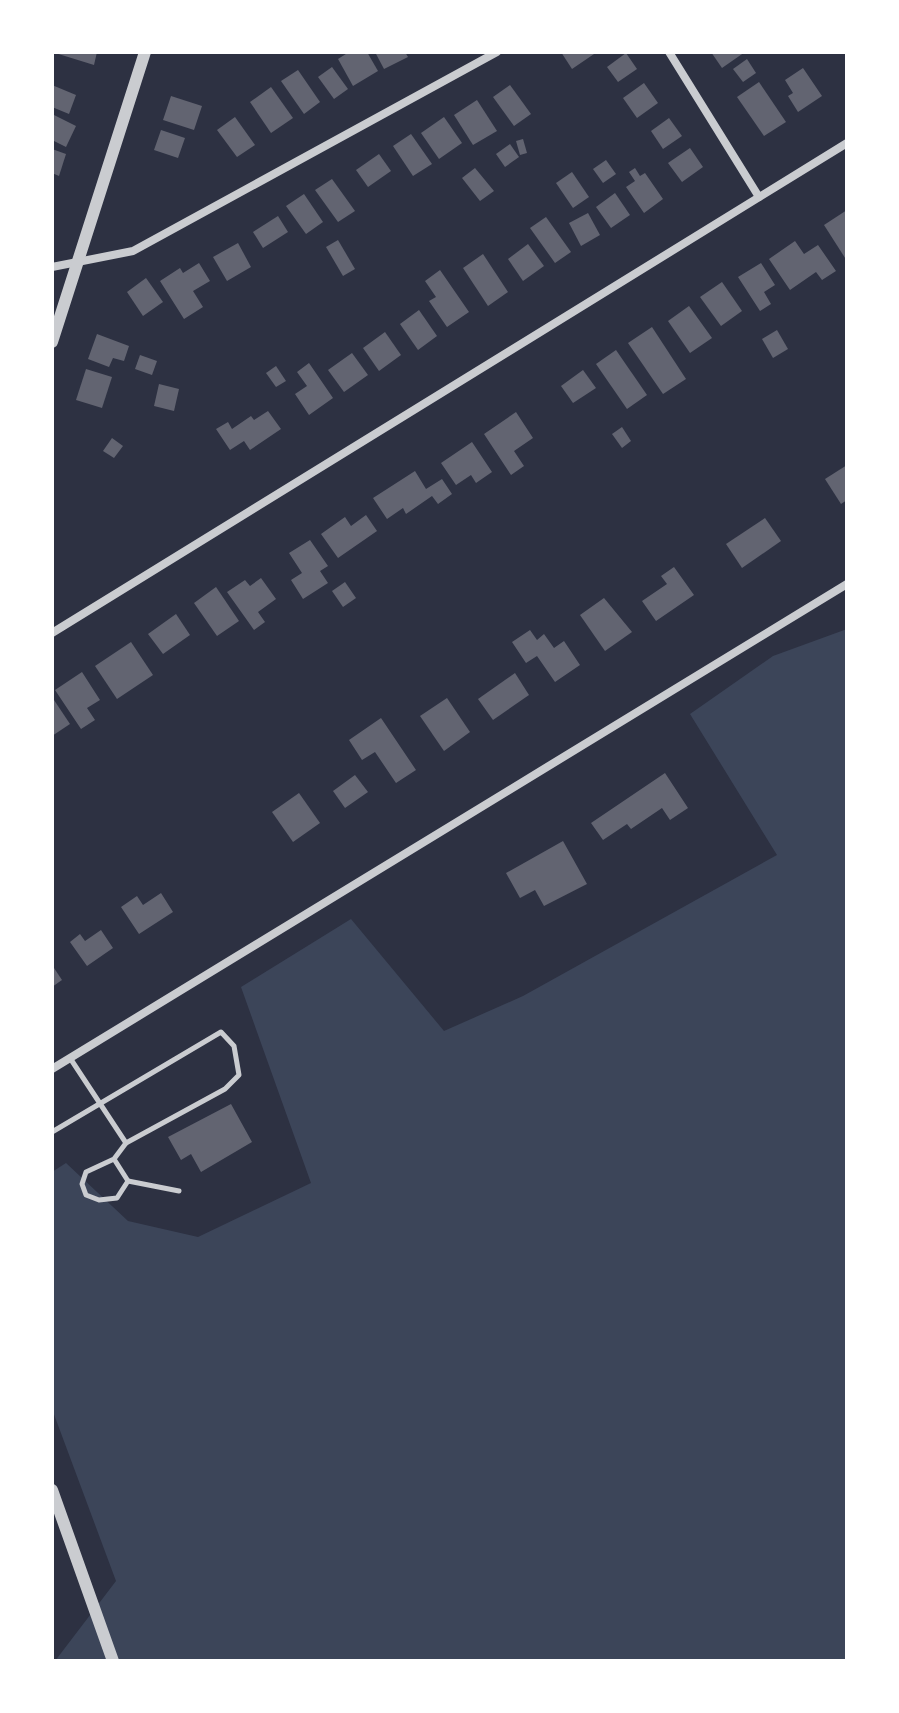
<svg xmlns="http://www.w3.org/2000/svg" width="899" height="1713" font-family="Raleway,sans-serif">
  <rect width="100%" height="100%" fill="#2d3142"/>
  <!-- green -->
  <path fill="#3c4559" d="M847,629V1661H55L116,1581L52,1409V1172L66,1163L128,1221L198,1237L311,1183L241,987L351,919L444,1031L523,996L777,855L690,714L773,656Z"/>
  <!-- building -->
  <g fill="#626471">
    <path d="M52,52H97L94,65Z"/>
    <path d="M349,52H367L378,71L353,86L338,59Z"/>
    <path d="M375,52H405L408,57L384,69Z"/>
    <path d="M561,52H597L572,69Z"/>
    <path d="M711,52H745L722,68Z"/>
    <path d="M626,53L637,69L618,82L607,67Z"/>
    <path d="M747,59L756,73L743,82L733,69Z"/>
    <path d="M332,67L348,89L334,99L318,77Z"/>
    <path d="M803,68L822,96L798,112L788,96L793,93L785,80Z"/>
    <path d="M298,70L320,102L304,114L281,81Z"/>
    <path d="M759,82L786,122L764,136L737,97Z"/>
    <path d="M644,83L658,103L637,118L623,98Z"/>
    <path d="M52,85L76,95L69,114L52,107Z"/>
    <path d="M510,85L531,114L514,126L493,97Z"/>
    <path d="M271,87L293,118L271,133L250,102Z"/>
    <path d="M171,96L202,106L194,130L163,120Z"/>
    <path d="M477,100L497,131L473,145L454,115Z"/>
    <path d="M52,114L76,126L66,147L52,140Z"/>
    <path d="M235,117L255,145L237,157L217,130Z"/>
    <path d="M444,117L462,143L439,159L421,133Z"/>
    <path d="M669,118L682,136L663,149L651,131Z"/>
    <path d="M161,130L185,138L178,158L154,150Z"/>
    <path d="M411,134L432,164L413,176L393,146Z"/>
    <path d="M523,139L527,153L520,155L516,141Z"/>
    <path d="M510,144L519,157L505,167L496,154Z"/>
    <path d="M690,148L703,167L682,182L668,163Z"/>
    <path d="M52,149L66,154L59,176L52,173Z"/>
    <path d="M379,154L391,171L368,187L356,170Z"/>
    <path d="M606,160L616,174L603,183L593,169Z"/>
    <path d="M475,168L494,191L480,201L462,178Z"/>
    <path d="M635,168L640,176L645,173L663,199L644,213L626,187L635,181L629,172Z"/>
    <path d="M572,172L589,197L573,208L556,183Z"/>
    <path d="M332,179L355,211L338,222L315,190Z"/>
    <path d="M615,193L630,215L611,228L596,207Z"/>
    <path d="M304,194L323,222L306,234L286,206Z"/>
    <path d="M847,210V261L824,225Z"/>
    <path d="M588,213L600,235L581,246L569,223Z"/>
    <path d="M278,216L288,232L263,248L253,232Z"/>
    <path d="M546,217L571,252L555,263L530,228Z"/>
    <path d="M338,240L355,269L343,276L326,247Z"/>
    <path d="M795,241L804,254L818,245L836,271L822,280L816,272L790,290L769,259Z"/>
    <path d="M238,243L251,267L227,281L213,257Z"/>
    <path d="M528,244L544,266L523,281L508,259Z"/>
    <path d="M483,254L508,292L488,306L463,268Z"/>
    <path d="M199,263L210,281L193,291L203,307L184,319L160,281L180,268L183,273Z"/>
    <path d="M761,263L775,285L764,292L771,304L760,311L738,277Z"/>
    <path d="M440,270L469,312L447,327L429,301L436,297L425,281Z"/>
    <path d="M146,278L163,302L143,316L127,292Z"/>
    <path d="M722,282L742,311L721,326L700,297Z"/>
    <path d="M689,306L712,338L690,353L668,321Z"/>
    <path d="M419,310L437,336L418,350L400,324Z"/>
    <path d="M652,327L686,379L663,394L628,343Z"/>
    <path d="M777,330L788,349L773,358L762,339Z"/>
    <path d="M385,332L401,355L379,371L363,348Z"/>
    <path d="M97,334L129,346L124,361L113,358L109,367L88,359Z"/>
    <path d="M616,350L647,395L627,409L596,364Z"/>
    <path d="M352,353L368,375L344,392L328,370Z"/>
    <path d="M140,355L157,361L152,375L135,369Z"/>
    <path d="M309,363L333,398L309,415L295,394L307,386L297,372Z"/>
    <path d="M276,366L286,381L276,387L266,373Z"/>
    <path d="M86,369L112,377L102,408L76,400Z"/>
    <path d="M583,370L596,388L573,403L561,386Z"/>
    <path d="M159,384L179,389L174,411L154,406Z"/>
    <path d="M268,411L281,429L250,450L244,441L230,450L216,429L228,422L232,429L251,416L254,420Z"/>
    <path d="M516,412L533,438L514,451L524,466L511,475L484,434Z"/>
    <path d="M622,427L631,441L622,448L612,434Z"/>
    <path d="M112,438L123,446L114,458L103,451Z"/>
    <path d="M472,442L492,472L476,483L471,475L456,485L441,463Z"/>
    <path d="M847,465V500L841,504L825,479Z"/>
    <path d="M415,471L426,489L442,479L452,494L438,504L432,496L406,514L403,508L387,519L373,498Z"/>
    <path d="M366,515L377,531L338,558L321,534L345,517L351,526Z"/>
    <path d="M765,518L781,541L742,568L726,544Z"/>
    <path d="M310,540L328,566L320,571L328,583L303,599L291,580L302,573L289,553Z"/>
    <path d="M674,567L694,595L656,621L642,601L667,584L661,576Z"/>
    <path d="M261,578L276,599L258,612L265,622L254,630L227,592L245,580L250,586Z"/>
    <path d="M345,582L356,598L343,607L332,591Z"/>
    <path d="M216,587L239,621L217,636L194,603Z"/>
    <path d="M604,598L632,632L605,651L580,615Z"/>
    <path d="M176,614L190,635L163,654L148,634Z"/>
    <path d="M530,630L537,640L544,634L554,648L564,641L580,665L555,682L537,656L526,663L512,642Z"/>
    <path d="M131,642L153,675L117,699L95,666Z"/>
    <path d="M82,672L100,700L87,708L95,720L81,729L55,690Z"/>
    <path d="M515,673L529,695L493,720L478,699Z"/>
    <path d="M52,697L70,724L52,736Z"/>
    <path d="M447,698L470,732L444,751L420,716Z"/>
    <path d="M381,718L416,770L396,783L375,752L362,760L349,740Z"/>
    <path d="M665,773L688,808L670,820L662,808L631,829L627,824L603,840L591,823Z"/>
    <path d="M355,775L368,792L345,808L333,791Z"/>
    <path d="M299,793L320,823L293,842L272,812Z"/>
    <path d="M563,841L587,884L544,906L535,890L520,898L506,873Z"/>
    <path d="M161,893L173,912L139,934L121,907L137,896L143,905Z"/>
    <path d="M101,930L113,948L87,966L70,942L80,934L85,941Z"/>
    <path d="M52,965L62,980L52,987Z"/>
    <path d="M231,1104L252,1142L201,1172L191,1154L181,1160L168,1137Z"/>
  </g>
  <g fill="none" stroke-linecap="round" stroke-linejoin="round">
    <!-- service -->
    <g stroke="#caccd0" stroke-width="5">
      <path d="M52,1132L221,1032L234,1046L239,1075L225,1089L126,1143L70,1058"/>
      <path d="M114,1159L128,1181L117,1198L99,1200L86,1195L82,1184L86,1172L114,1159L126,1143"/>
      <path d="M128,1181L179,1191"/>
    </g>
    <!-- minor -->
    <g stroke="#caccd0" stroke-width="8">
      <path d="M669,52L759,197"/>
      <path d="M52,267L133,251L497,52"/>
      <path d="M52,633L847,143"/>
      <path d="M52,1069L847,584"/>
    </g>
    <!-- tertiary -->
    <g stroke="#caccd0" stroke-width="12">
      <path d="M52,342L145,52"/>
      <path d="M52,1490L113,1661"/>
    </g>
  </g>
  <!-- border -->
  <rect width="899" height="1713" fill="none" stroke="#ffffff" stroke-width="108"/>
</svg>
